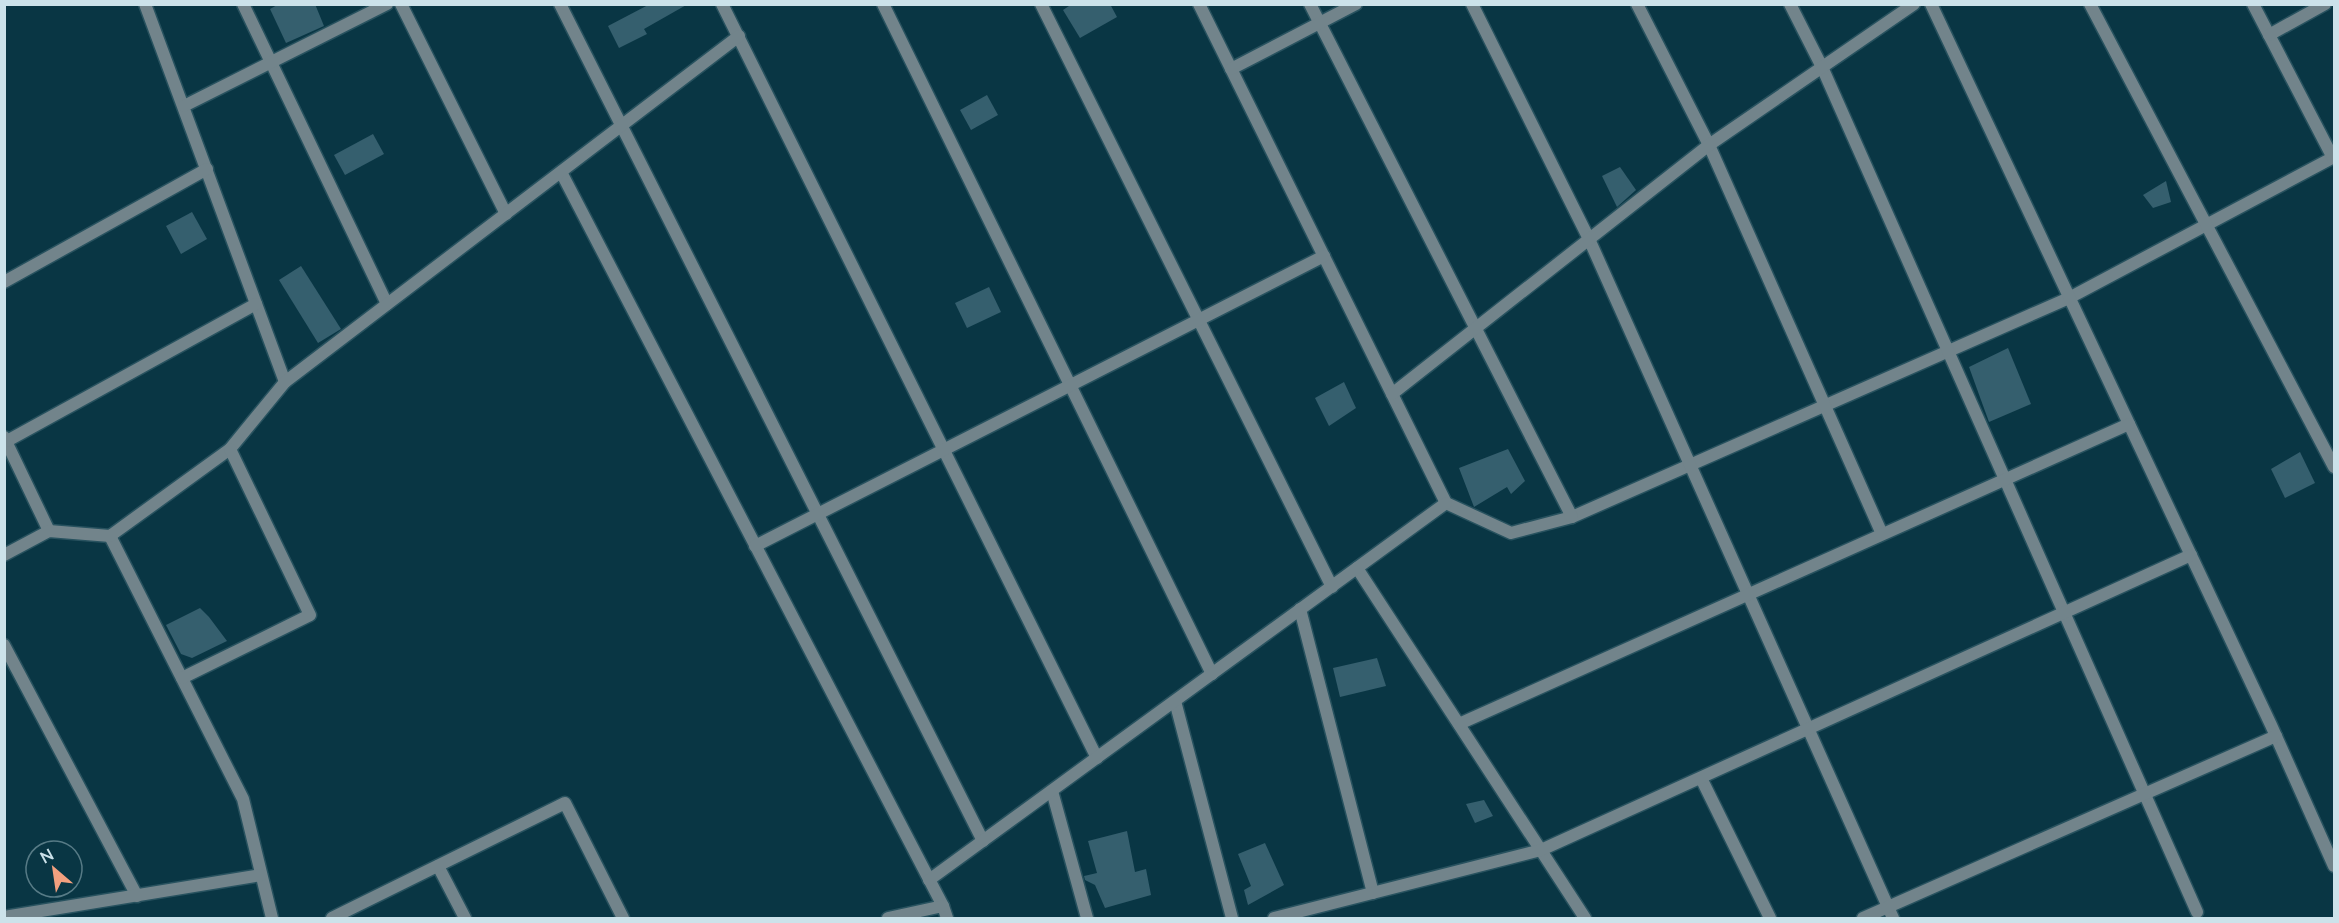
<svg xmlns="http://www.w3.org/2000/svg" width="2339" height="923" font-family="Lato,sans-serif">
  <rect width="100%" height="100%" fill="#093644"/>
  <!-- building -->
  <g fill="#355f6e">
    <path d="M279,4H315L324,26L286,43L270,9Z"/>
    <path d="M650,4H688L644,29L647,34L619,48L608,26Z"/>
    <path d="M1072,4H1110L1117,17L1080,38L1063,10Z"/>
    <path d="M987,95L998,115L971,130L960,110Z"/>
    <path d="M373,134L384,154L345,175L334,155Z"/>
    <path d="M1620,167L1636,190L1617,207L1602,176Z"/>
    <path d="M2166,181L2171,202L2153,208L2143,195Z"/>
    <path d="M192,212L207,239L181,254L166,226Z"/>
    <path d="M301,266L341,329L318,343L279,280Z"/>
    <path d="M989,287L1001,312L967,328L955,303Z"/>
    <path d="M2008,348L2031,404L1989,422L1969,367Z"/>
    <path d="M1344,382L1356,408L1329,426L1315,398Z"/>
    <path d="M1508,449L1525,481L1511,494L1507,487L1474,507L1459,468Z"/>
    <path d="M2300,452L2315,483L2285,498L2271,469Z"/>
    <path d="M200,608L209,617L227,641L192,658L181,654L166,625Z"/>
    <path d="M1377,658L1386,686L1340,697L1333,668Z"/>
    <path d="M1484,800L1493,816L1475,823L1466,804Z"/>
    <path d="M1127,831L1135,872L1146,869L1151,895L1105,908L1095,885L1085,880L1084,876L1097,873L1088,841Z"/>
    <path d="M1265,843L1284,885L1248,905L1244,890L1251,886L1238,854Z"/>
  </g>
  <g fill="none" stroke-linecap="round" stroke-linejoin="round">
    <defs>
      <g id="minor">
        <path d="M145,4L285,382"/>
        <path d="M243,4L387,304"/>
        <path d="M401,4L506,214"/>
        <path d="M560,4L983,841"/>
        <path d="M722,4L1097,758"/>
        <path d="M883,4L1212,674"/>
        <path d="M1041,4L1332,587"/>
        <path d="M1199,4L1446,503L1511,533L1572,517L2069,298L2334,157"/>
        <path d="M1310,4L1572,517"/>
        <path d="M1472,4L1589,239L1893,918"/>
        <path d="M1637,4L1709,145L1882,534"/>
        <path d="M1790,4L1822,67L2197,912"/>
        <path d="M1931,4L2271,725L2334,866"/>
        <path d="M2090,4L2334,467"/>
        <path d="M2253,4L2333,158"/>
        <path d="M2269,35L2325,4"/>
        <path d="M1231,69L1356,4"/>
        <path d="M184,106L387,4"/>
        <path d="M561,172L943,906L947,918"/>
        <path d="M4,282L207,169"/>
        <path d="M1392,394L1709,145L1914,4"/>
        <path d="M4,437L49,531"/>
        <path d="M7,441L256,304"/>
        <path d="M110,536L243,799L272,918"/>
        <path d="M755,546L1324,256"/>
        <path d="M4,555L49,531L110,536L230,449L285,382L739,36"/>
        <path d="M1357,568L1585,918"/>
        <path d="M1300,609L1373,893"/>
        <path d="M4,645L137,896"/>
        <path d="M182,678L310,615L230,449"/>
        <path d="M1175,701L1232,918"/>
        <path d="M1459,724L2129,424"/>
        <path d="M1701,778L1770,918"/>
        <path d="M1052,791L1087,918"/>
        <path d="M438,866L465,918"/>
        <path d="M929,880L1446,503"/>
        <path d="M4,917L261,875"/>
        <path d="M332,918L565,803L623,918"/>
        <path d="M888,918L943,906"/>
        <path d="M1274,918L1541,850L2191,555"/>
        <path d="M1863,918L2276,736"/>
      </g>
    </defs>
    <!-- minor casing -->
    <use href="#minor" stroke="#28525f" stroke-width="15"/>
    <!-- minor -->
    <use href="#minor" stroke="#72848b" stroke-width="12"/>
  </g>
  <!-- border -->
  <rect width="2339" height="923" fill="none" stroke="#cce2ea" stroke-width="12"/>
  <!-- north arrow -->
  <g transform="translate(54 869) rotate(331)"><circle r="28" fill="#093644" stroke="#577b86" stroke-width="1.5"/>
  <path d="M0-4.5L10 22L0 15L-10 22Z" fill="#f2a07f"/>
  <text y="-9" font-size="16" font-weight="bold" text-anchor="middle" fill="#cce2ea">N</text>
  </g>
</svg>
